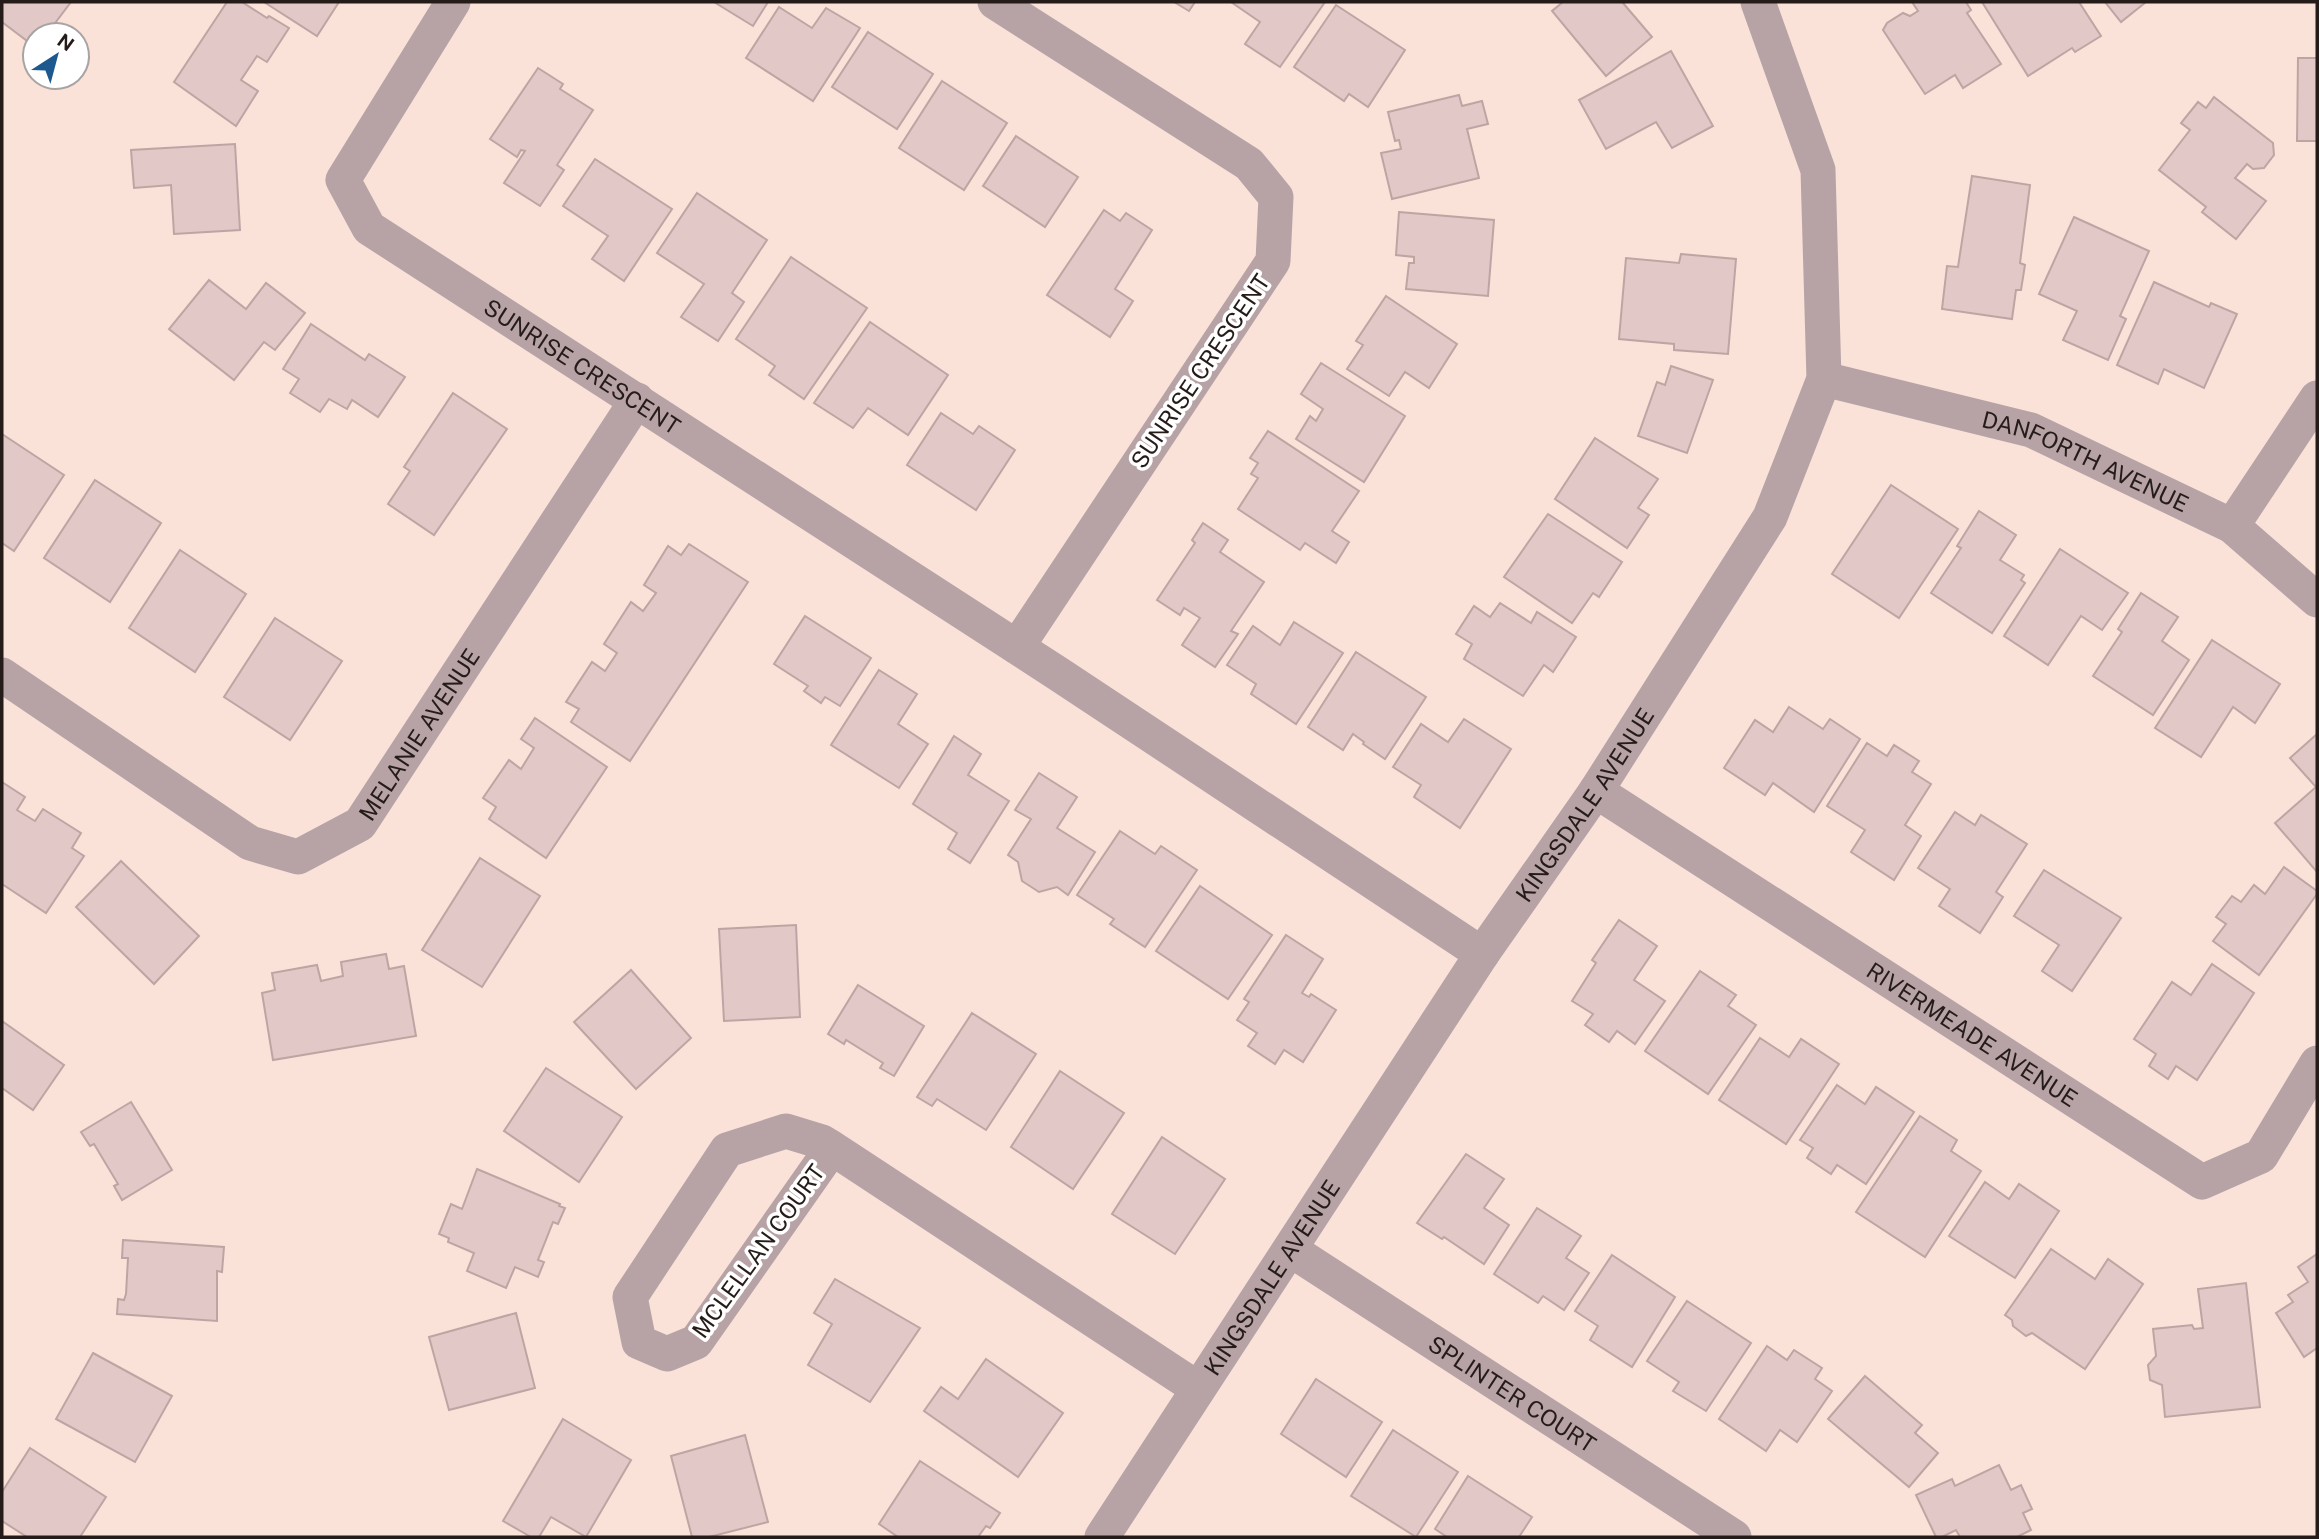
<svg xmlns="http://www.w3.org/2000/svg" width="2319" height="1539" font-family="'Public Sans',sans-serif">
  <rect width="100%" height="100%" fill="#fae2d8"/>
  <!-- building -->
  <g fill="#e2c8c6" stroke="#bea5a4" stroke-width="2">
    <path d="M2,2H71L46,35H35V47L2,22Z"/>
    <path d="M227,2H242L267,18L269,16L289,28L267,62L257,56L241,80L258,91L236,126L174,82Z"/>
    <path d="M264,2H339L317,36Z"/>
    <path d="M714,2H768L753,26Z"/>
    <path d="M1174,2H1195L1189,11Z"/>
    <path d="M1231,2H1325L1280,67L1245,44L1260,22Z"/>
    <path d="M1563,2H1625L1623,3L1652,37L1606,76L1552,11Z"/>
    <path d="M1912,2H1966L1971,10L1967,13L2001,64L1963,88L1955,75L1925,94L1883,30L1887,23L1903,13L1910,16L1918,11Z"/>
    <path d="M1982,2H2079L2101,36L2075,52L2072,48L2028,76Z"/>
    <path d="M2105,2H2146L2121,22Z"/>
    <path d="M1336,5L1405,50L1368,107L1349,94L1344,101L1294,67Z"/>
    <path d="M779,7L812,28L826,8L860,28L813,101L746,58Z"/>
    <path d="M868,32L933,74L897,129L832,87Z"/>
    <path d="M1671,51L1713,126L1672,148L1656,122L1606,149L1579,100Z"/>
    <path d="M2298,58H2317V141H2297Z"/>
    <path d="M538,68L563,84L560,89L593,110L557,165L564,170L540,206L504,183L525,151L521,150L517,157L490,139Z"/>
    <path d="M942,81L1007,123L964,190L899,148Z"/>
    <path d="M1459,95L1462,106L1482,101L1488,124L1467,129L1479,178L1392,199L1381,153L1401,149L1399,140L1395,141L1388,112Z"/>
    <path d="M2214,97L2273,143L2274,155L2264,168L2253,169L2247,164L2235,178L2266,201L2236,239L2202,212L2206,207L2159,170L2190,130L2181,123L2198,102L2206,108Z"/>
    <path d="M1016,136L1078,177L1045,227L983,186Z"/>
    <path d="M235,144L240,230L174,234L171,185L134,188L131,150Z"/>
    <path d="M595,159L672,209L624,281L592,259L608,236L563,206Z"/>
    <path d="M1972,176L2030,185L2020,263L2025,265L2021,290H2016L2012,319L1942,309L1947,266L1958,267Z"/>
    <path d="M697,193L767,240L732,293L744,302L718,341L681,317L704,284L657,253Z"/>
    <path d="M1104,210L1120,221L1126,213L1152,230L1115,289L1133,301L1110,337L1047,295Z"/>
    <path d="M1399,212L1494,220L1488,296L1406,289L1409,263H1414V257L1396,255Z"/>
    <path d="M2074,217L2149,251L2120,316L2126,319L2108,360L2063,340L2077,311L2039,294Z"/>
    <path d="M1681,254L1736,259L1728,354L1674,350V344L1619,339L1626,258L1679,263Z"/>
    <path d="M791,257L867,308L804,399L769,375L775,366L736,339Z"/>
    <path d="M209,280L246,309L266,283L305,313L275,350L264,342L234,380L169,329Z"/>
    <path d="M2154,282L2209,307L2211,303L2237,314L2204,388L2164,369L2158,384L2117,365Z"/>
    <path d="M1386,296L1457,344L1429,388L1405,372L1389,396L1347,369L1363,345L1356,341Z"/>
    <path d="M870,322L948,375L908,435L868,408L853,428L814,403Z"/>
    <path d="M311,324L365,360L369,354L405,377L378,417L352,400L347,409L329,399L320,412L290,393L299,379L283,369Z"/>
    <path d="M1321,363L1405,416L1364,482L1296,439L1310,416L1316,421L1323,409L1301,394Z"/>
    <path d="M1671,366L1713,380L1687,453L1638,436L1657,382L1665,385Z"/>
    <path d="M453,393L507,429L434,535L388,504L410,471L404,467Z"/>
    <path d="M941,413L973,434L979,426L1015,450L976,510L907,465Z"/>
    <path d="M1268,431L1359,491L1332,531L1349,542L1336,563L1305,543L1300,550L1238,509L1258,478L1251,474L1258,463L1250,458Z"/>
    <path d="M2,434L64,475L14,551L2,543Z"/>
    <path d="M1595,438L1658,479L1638,508L1649,515L1627,548L1555,499Z"/>
    <path d="M95,480L161,523L110,602L44,558Z"/>
    <path d="M1891,485L1958,529L1899,618L1832,574Z"/>
    <path d="M1979,511L2016,535L2000,560L2024,575L2021,580L2025,583L1992,633L1931,593L1961,548L1957,546Z"/>
    <path d="M1548,514L1622,562L1599,597L1593,593L1572,623L1504,577Z"/>
    <path d="M1203,523L1228,540L1220,552L1264,582L1231,631L1238,634L1215,667L1182,645L1200,618L1184,608L1180,615L1157,600L1195,543L1192,540Z"/>
    <path d="M689,544L748,582L630,761L571,722L579,709L566,702L592,662L605,671L617,653L604,644L631,602L643,611L656,593L644,585L668,546L681,555Z"/>
    <path d="M2060,549L2128,593L2102,630L2081,616L2048,665L2004,636Z"/>
    <path d="M180,550L246,594L195,672L129,628Z"/>
    <path d="M2141,593L2178,617L2162,641L2189,660L2153,715L2093,676L2122,632L2118,629Z"/>
    <path d="M1500,603L1531,623L1537,612L1576,637L1553,672L1544,665L1523,696L1464,659L1472,644L1456,634L1474,606L1490,617Z"/>
    <path d="M805,616L871,658L840,706L825,697L821,703L804,691L808,686L774,664Z"/>
    <path d="M275,618L342,661L290,740L224,697Z"/>
    <path d="M1294,622L1343,653L1296,724L1251,694L1256,684L1227,665L1253,626L1280,645Z"/>
    <path d="M2212,640L2280,684L2255,723L2233,707L2201,757L2155,728Z"/>
    <path d="M1356,652L1426,697L1385,759L1363,744L1364,742L1353,734L1343,750L1308,727Z"/>
    <path d="M879,670L917,694L898,724L928,744L899,788L831,745Z"/>
    <path d="M1789,707L1823,729L1830,719L1860,739L1814,812L1773,783L1765,795L1724,768L1755,720L1773,732Z"/>
    <path d="M535,718L607,767L546,858L489,819L496,807L483,798L509,760L521,769L534,748L521,739Z"/>
    <path d="M1464,719L1511,749L1460,828L1414,797L1421,785L1393,767L1421,724L1448,742Z"/>
    <path d="M2317,734V872L2275,823L2316,787L2290,758Z"/>
    <path d="M954,736L981,754L968,775L1009,801L970,863L948,849L957,833L913,804Z"/>
    <path d="M1867,743L1887,756L1894,745L1919,761L1912,772L1931,784L1905,825L1921,836L1894,880L1851,852L1865,830L1827,806Z"/>
    <path d="M1039,773L1077,797L1057,828L1095,852L1068,895L1057,887L1039,892L1022,881L1018,862L1008,855L1031,819L1015,810Z"/>
    <path d="M2,782L25,797L17,810L25,815L35,821L43,809L81,833L72,848L84,856L46,913L2,884Z"/>
    <path d="M1955,812L1975,825L1981,815L2027,844L1996,892L2003,897L1980,933L1939,906L1950,889L1918,868Z"/>
    <path d="M1120,831L1155,854L1161,846L1197,870L1145,947L1110,924L1114,919L1077,895Z"/>
    <path d="M480,858L540,896L482,987L422,950Z"/>
    <path d="M121,861L199,936L154,984L76,907Z"/>
    <path d="M2284,867L2317,891V894L2259,975L2213,941L2226,924L2216,917L2232,896L2241,902L2254,885L2265,894Z"/>
    <path d="M2044,870L2121,918L2072,991L2042,971L2059,945L2014,916Z"/>
    <path d="M1200,886L1272,935L1228,999L1156,951Z"/>
    <path d="M1619,920L1657,946L1634,980L1665,1001L1635,1044L1617,1031L1609,1042L1585,1025L1593,1014L1572,1001L1596,963L1592,960Z"/>
    <path d="M796,925L800,1017L724,1021L719,929Z"/>
    <path d="M1286,935L1323,959L1302,993L1309,997L1311,994L1336,1010L1303,1062L1284,1050L1275,1064L1248,1046L1257,1033L1237,1020L1249,1002L1244,999Z"/>
    <path d="M386,954L389,969L404,966L416,1036L273,1060L262,993L275,990L272,973L317,965L321,981L343,976L341,962Z"/>
    <path d="M2212,964L2254,993L2197,1080L2176,1066L2168,1079L2149,1066L2156,1054L2134,1039L2172,982L2191,995Z"/>
    <path d="M631,970L691,1038L636,1089L574,1022Z"/>
    <path d="M1700,971L1736,995L1728,1006L1756,1025L1708,1094L1645,1051Z"/>
    <path d="M858,985L924,1026L894,1076L880,1068L883,1063L846,1040L844,1044L828,1034Z"/>
    <path d="M972,1013L1036,1054L986,1130L937,1099L932,1106L917,1097Z"/>
    <path d="M2,1021L64,1065L33,1110L2,1088Z"/>
    <path d="M1760,1038L1789,1057L1801,1039L1839,1064L1786,1144L1719,1100Z"/>
    <path d="M546,1068L622,1117L579,1182L504,1131Z"/>
    <path d="M1060,1071L1124,1113L1073,1189L1011,1147Z"/>
    <path d="M1837,1085L1865,1104L1876,1087L1914,1112L1866,1184L1837,1165L1831,1174L1807,1158L1813,1148L1800,1140Z"/>
    <path d="M131,1102L172,1170L122,1200L114,1186L118,1184L94,1144L90,1146L81,1132Z"/>
    <path d="M1920,1116L1957,1140L1951,1151L1981,1171L1925,1257L1856,1212Z"/>
    <path d="M1162,1137L1225,1179L1175,1254L1112,1214Z"/>
    <path d="M1466,1154L1504,1179L1484,1208L1509,1225L1484,1264L1444,1237L1442,1239L1417,1223Z"/>
    <path d="M477,1169L560,1204L559,1206L565,1208L558,1224L553,1222L538,1260L544,1262L538,1277L515,1267L506,1288L467,1271L474,1253L448,1242L449,1238L439,1234L451,1204L462,1209Z"/>
    <path d="M1985,1182L2009,1199L2019,1184L2059,1211L2015,1278L1949,1236Z"/>
    <path d="M1537,1208L1581,1236L1566,1258L1589,1273L1564,1310L1543,1296L1538,1303L1494,1274Z"/>
    <path d="M123,1240L224,1247L222,1272L217,1271V1321L117,1314L118,1299L124,1300L126,1294L128,1258H122Z"/>
    <path d="M2051,1249L2095,1279L2108,1259L2143,1284L2085,1369L2032,1333L2026,1336L2013,1326L2012,1320L2005,1315Z"/>
    <path d="M2317,1254V1348L2304,1357L2276,1313L2293,1302L2288,1295L2308,1282L2298,1267Z"/>
    <path d="M1612,1255L1675,1297L1632,1367L1590,1340L1598,1326L1575,1311Z"/>
    <path d="M835,1279L920,1328L870,1402L808,1365L832,1324L814,1313Z"/>
    <path d="M2246,1283L2260,1407L2165,1417L2162,1385L2150,1380L2148,1365L2156,1356L2153,1329L2192,1325L2194,1329L2203,1328L2198,1289Z"/>
    <path d="M1687,1301L1751,1343L1706,1411L1673,1391L1679,1382L1647,1361Z"/>
    <path d="M516,1313L535,1388L449,1410L429,1337Z"/>
    <path d="M1767,1346L1787,1360L1794,1350L1822,1368L1815,1379L1832,1391L1797,1442L1780,1430L1766,1451L1719,1419Z"/>
    <path d="M93,1353L172,1396L135,1462L56,1419Z"/>
    <path d="M986,1359L1063,1413L1018,1477L924,1411L941,1387L958,1399Z"/>
    <path d="M1865,1376L1922,1425L1915,1433L1938,1453L1909,1487L1828,1419Z"/>
    <path d="M1316,1379L1382,1422L1346,1477L1281,1434Z"/>
    <path d="M563,1419L631,1460L586,1537L551,1517L539,1537H531L503,1521Z"/>
    <path d="M1393,1430L1458,1472L1416,1537L1351,1496Z"/>
    <path d="M745,1435L768,1522L709,1537H692L671,1456Z"/>
    <path d="M30,1448L106,1497L80,1537H27L2,1521V1492Z"/>
    <path d="M920,1461L1000,1513L990,1528L986,1526L978,1537H898L879,1524Z"/>
    <path d="M1999,1465L2011,1490L2021,1485L2032,1509L2023,1513L2031,1530L2017,1537H1960L1956,1530L1942,1537H1936L1916,1495L1952,1479L1955,1486Z"/>
    <path d="M1468,1476L1532,1517L1519,1537H1447L1435,1529Z"/>
  </g>
  <g fill="none" stroke-linecap="round" stroke-linejoin="round">
    <!-- street -->
    <g stroke="#b7a3a6" stroke-width="35">
      <path id="s1" d="M453,2L343,180L369,228L1057,673L1482,954"/>
      <path d="M995,2L1249,164L1276,197L1273,261L1017,647"/>
      <path id="s2" d="M1824,379L2031,430L2232,526L2317,600"/>
      <path d="M2232,526L2317,398"/>
      <path id="s3" d="M2,675L250,843L298,857L360,824L637,400"/>
      <path id="s4" d="M1596,791L2202,1182L2261,1156L2317,1063"/>
      <path d="M832,1148L696,1342L667,1354L639,1342L630,1297L727,1150L786,1131L822,1142L832,1148L1197,1388"/>
      <path id="s5" d="M1291,1250L1734,1537"/>
      <path id="s6" d="M1102,1537L1482,954L1596,791L1770,517L1824,379L1818,170L1758,2"/>
    </g>
  </g>
  <g text-anchor="middle" dominant-baseline="central" stroke-width="7" stroke-linejoin="round" paint-order="stroke">
    <!-- street labels -->
    <g font-size="23" fill="#251c19" stroke="#fff">
      <text stroke="none"><textPath href="#s1" startOffset="518">SUNRISE CRESCENT</textPath></text>
      <text transform="translate(1200 371) rotate(-56)">SUNRISE CRESCENT</text>
      <text stroke="none"><textPath href="#s2" startOffset="275">DANFORTH AVENUE</textPath></text>
      <text stroke="none"><textPath href="#s3" startOffset="527">MELANIE AVENUE</textPath></text>
      <text stroke="none"><textPath href="#s6" startOffset="877">KINGSDALE AVENUE</textPath></text>
      <text stroke="none"><textPath href="#s4" startOffset="448">RIVERMEADE AVENUE</textPath></text>
      <text transform="translate(758 1251) rotate(-54)">MCLELLAN COURT</text>
      <text stroke="none"><textPath href="#s6" startOffset="310">KINGSDALE AVENUE</textPath></text>
      <text stroke="none"><textPath href="#s5" startOffset="264">SPLINTER COURT</textPath></text>
    </g>
  </g>
  <!-- border -->
  <rect width="2319" height="1539" fill="none" stroke="#251c19" stroke-width="7"/>
  <!-- north arrow -->
  <g transform="translate(56 56) rotate(36)"><circle r="33" fill="#ffffff" stroke="#a8a4a3" stroke-width="2"/>
  <path d="M0-5L12 26L0 18L-12 26Z" fill="#1d598f"/>
  <text y="-10" font-size="19" font-weight="bold" text-anchor="middle" fill="#251c19">N</text>
  </g>
</svg>
